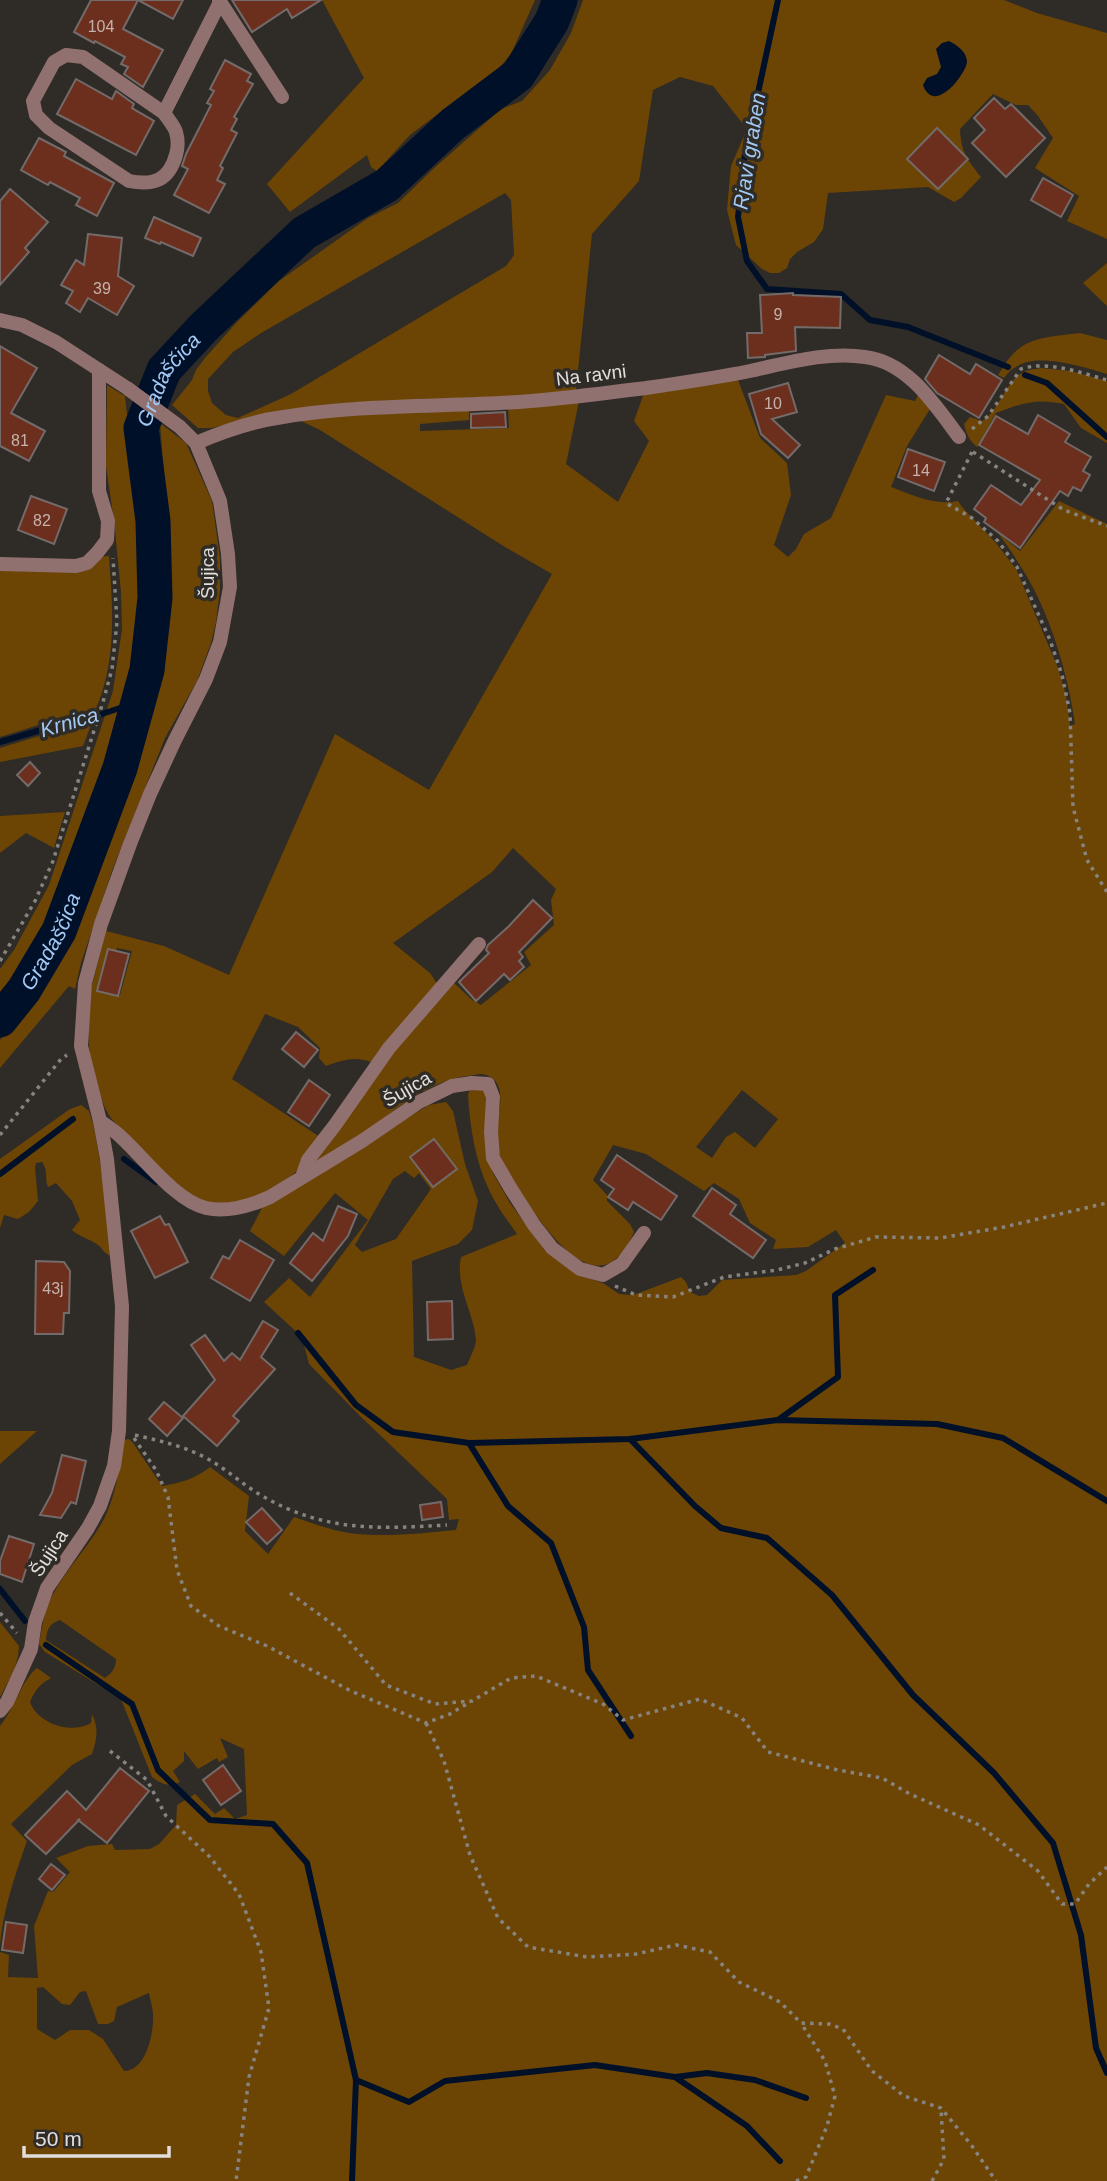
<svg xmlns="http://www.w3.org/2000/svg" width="1107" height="2181" font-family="Arial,sans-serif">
  <rect width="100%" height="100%" fill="#2f2b26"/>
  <!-- green -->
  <g fill="#6c4504" fill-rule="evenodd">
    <path d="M322,0H535L511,54L492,76L477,91L443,110L410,135L377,171L371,167L367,155L290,212L267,184L364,78Z"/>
    <path d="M583,0H1004L1037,13L1107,33V239L1067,221L1079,196L1035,168L1053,138L1038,116L1028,105H1016L993,94L960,129C961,152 967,159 981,177L961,198L954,202L928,187L828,193L823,229L814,242L797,252L790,259L787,268L779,273H770L762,269L736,245L727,210L731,166L747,129L713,86L680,77L653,90L639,181L592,234L576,390L515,397L283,411L212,428H198L172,405L192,380L196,370L205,358L237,322L279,281L368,218L398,203L433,169L501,109L522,101L550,70L571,33ZM505,193L511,200L514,255L506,266L291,394L238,418L226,415L212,403L208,391V379L233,352L261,333Z"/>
    <path d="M1107,263V306L1083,283Z"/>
    <path d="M1080,333L1107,340V374C1083,367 1038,352 1016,367C1011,369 1007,374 1004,378L998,375C1003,368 1008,358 1015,352C1031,336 1058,336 1080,333Z"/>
    <path d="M1041,368L1071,371L1107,381V443L1081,428L1064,404C1036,398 1023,403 996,413L977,447C970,441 966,434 964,424L970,417L982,421C1000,410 1006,379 1024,372C1029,369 1036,369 1041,368Z"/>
    <path d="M738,380L760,438L787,463L791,495L774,545L788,557L796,549L804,534L831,518L886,395L915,401L919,394L930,409L907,446L891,487C913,495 934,506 958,501L962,507L996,543L1016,569L1058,668L1066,695L1070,726L1075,724C1068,674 1050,613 1023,570C1015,557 1007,545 998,533L1020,551L1059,501L1107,524V2181H0V1952L9,1955L8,1977L38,1978L34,1926L48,1891L53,1892L70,1872L56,1858L88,1846L112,1844L115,1850L150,1849L159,1844L176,1825L177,1805L195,1794L215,1814L224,1808L235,1819L247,1815L244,1749L220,1738L228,1757L219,1762L217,1758L198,1769L184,1751V1761L173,1771L180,1782C168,1787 163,1785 152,1777L121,1699L45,1652L39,1644C42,1628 44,1611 52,1596C66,1569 89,1547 104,1519C116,1495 120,1467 123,1440L129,1439L133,1443L162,1486C180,1483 195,1479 210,1467L249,1496L245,1531L268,1554L294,1517C314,1524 336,1532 357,1534C390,1537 424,1533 456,1530L459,1519L449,1520L447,1499L360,1416L309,1364L302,1337L264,1302L289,1278L310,1297L368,1220L335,1193L284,1256L250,1231L264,1204L429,1105L446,1102L453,1111L465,1164L478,1201L472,1230L458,1244L412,1261L414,1357L451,1370L467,1365C470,1357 476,1347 476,1339C473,1311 455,1286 461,1257L517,1234C508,1221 497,1207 490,1192C475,1161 470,1128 468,1094L470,1090L478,1089L486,1092L485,1130L493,1173L510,1203L546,1252L582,1276L603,1283L619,1294L631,1295L639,1293L681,1277L686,1282L690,1292L699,1296L707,1295L722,1280L796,1275L806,1271L845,1243L836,1230L808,1247L773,1249L776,1240L750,1223L739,1199L714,1183L704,1191L646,1154L613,1145L593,1180L607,1195V1201L630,1224L634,1232C595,1324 527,1202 504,1166C499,1156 496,1140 497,1129C498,1112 510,1079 482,1074C478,1074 471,1076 466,1076C424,1082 390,1115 356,1139C343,1148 328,1155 314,1163L391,1054L453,982L471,999L481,1005L531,965L524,952L554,925L551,900L556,889L513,848L492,872L393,943L430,973L438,985L371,1062C354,1056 343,1060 326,1066L319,1058L320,1048L298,1027L265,1014L232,1079L320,1137L299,1169L285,1181L267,1194L226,1205L206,1203L182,1189L125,1134L110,1117L105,1108L91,1068L87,1022L90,993L106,931L164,946L229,975L335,734L429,790L552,574L505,547L320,430L299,420L354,413L469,409V420L420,424V431L509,428L508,405L579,401L566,464L618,502L649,441L634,421L644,393ZM117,948L132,951L120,995L104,991ZM742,1090L778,1119L755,1148L735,1132L726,1137L712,1158L696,1147ZM405,1171L414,1178L419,1173L431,1189L396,1239L362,1252L355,1245L393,1179ZM60,1620L116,1659C116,1668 112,1673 105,1678L46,1640C47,1629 49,1624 60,1620ZM43,1987L62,2004L70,2005L80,1992L86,1991L98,2024H108L114,2021L117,2007L149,1993C150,2000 153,2008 153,2015C154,2033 146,2071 124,2071L103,2039L89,2030H70L55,2040L37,2029V1988Z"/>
    <path d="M107,385L125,396L144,575L140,664L125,695L123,708L116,728L114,752L87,833L44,938L0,1006V969L14,950L49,885L113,691L122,629L121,592L114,521L106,466Z"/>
    <path d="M160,423L186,443L212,501L220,558V590L216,622L211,643L197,681L165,738L113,868L81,963L75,989L69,986L0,1068V1040L25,1009L62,955L151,717L164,642L170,548Z"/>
    <path d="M109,556C113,609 117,662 95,711L67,716L0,737V566Z"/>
    <path d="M91,725L83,746L0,762V748L71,726Z"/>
    <path d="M65,812L54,848L26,833L0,853V816Z"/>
    <path d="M81,1105L89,1111L94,1127L102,1173L112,1256C104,1254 104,1250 98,1245C90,1239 80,1237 72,1230L80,1220L72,1201L56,1183L48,1187C44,1178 49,1172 42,1162L36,1163L35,1167L38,1201L29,1212L18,1219L4,1215L0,1228V1159L70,1109Z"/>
    <path d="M0,1431H37L0,1464Z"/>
    <path d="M0,1622L19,1646C19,1665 9,1680 0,1697Z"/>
    <path d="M37,1668L51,1678C40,1684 35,1690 30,1702C37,1723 71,1735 91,1723L92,1714C99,1729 97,1739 92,1754L72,1765L11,1824L27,1841C15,1875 3,1910 0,1945V1726C13,1711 23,1678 37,1668Z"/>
  </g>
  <!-- water -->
  <path fill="#001028" d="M949,41C957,45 967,52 967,62C966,74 934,116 923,85L927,78L937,74L941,67L936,49L942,43Z"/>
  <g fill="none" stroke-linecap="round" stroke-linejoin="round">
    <!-- stream -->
    <g stroke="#001028" stroke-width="6">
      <path d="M778,0L745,153L738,217L747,261L767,289L841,294L870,320L908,327L1008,367"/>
      <path d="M1025,375L1047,383L1107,437"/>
      <path d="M0,742L61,724L87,719L138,702"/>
      <path d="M124,1159L156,1182"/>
      <path d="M0,1174L73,1119"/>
      <path d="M298,1333L356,1405L393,1432L469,1443L630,1439L778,1420L937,1424L1003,1438L1107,1501"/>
      <path d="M778,1420L838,1377L835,1295L873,1270"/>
      <path d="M630,1439L695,1506L721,1528L767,1538L832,1595L913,1695L994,1773L1053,1843L1081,1935L1096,2048L1107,2073"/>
      <path d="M469,1443L508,1506L551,1543L584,1627L588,1670L631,1736"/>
      <path d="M0,1589L25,1621"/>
      <path d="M46,1645L132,1704L158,1770L210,1820L273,1824L307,1863L356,2080L352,2181"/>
      <path d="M675,2077L707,2073L755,2080L806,2098"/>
      <path d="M356,2080L409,2102L445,2081L595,2065L675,2077L747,2126L780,2161"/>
    </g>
    <!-- river -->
    <path stroke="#001028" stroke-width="35" id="s1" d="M0,1020L24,990L59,931L120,768L147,670L155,598L153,521L141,428L164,370L204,327L304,233L387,185L453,124L518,75L552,21L560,0"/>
  </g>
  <!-- building -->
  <g fill="#6d2f1d" stroke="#736b69" stroke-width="2">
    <path d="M91,0H183L173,19L138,0L123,29L163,50L143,87L124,74L128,67L121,64L125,57L95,41L94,43L74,32Z"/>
    <path d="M232,0H321L292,18L287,9L252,32Z"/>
    <path d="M225,60L251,74L247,81L253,84L234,117L237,119L231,130L237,133L220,166L223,168L217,180L225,184L209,213L174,195L188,169L182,166L186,154L211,105L207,103L214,91L210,89Z"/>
    <path d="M76,79L112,99L116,91L134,104L132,108L154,121L136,155L57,114Z"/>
    <path d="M994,98L1005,109L1011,104L1045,138L1006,177L972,143L985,130L974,118Z"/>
    <path d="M937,128L968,159L938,189L907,159Z"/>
    <path d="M39,138L66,152L64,156L114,183L97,216L76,205L80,198L50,182L48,185L21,170Z"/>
    <path d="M1043,178L1073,195L1061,217L1031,200Z"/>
    <path d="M10,189L48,222L25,248L29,252L0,285V201Z"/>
    <path d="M154,217L201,238L193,256L161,242L160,244L145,238Z"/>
    <path d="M88,234L122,238L118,276L134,286L117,315L88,298L80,312L66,303L73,291L61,285L76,260L84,265Z"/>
    <path d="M793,293V295L841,297L840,328L795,327L796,351L765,355V357L748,358L747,333H762L760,295Z"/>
    <path d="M0,346L37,368L11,413L45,431L29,461L0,446Z"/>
    <path d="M939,355L970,374L976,364L1002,380L979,418L937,393L925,379Z"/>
    <path d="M788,383L797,412L772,419L800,445L788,458L761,434L749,394Z"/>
    <path d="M505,412L506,427L471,428V414Z"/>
    <path d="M1038,415L1070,434L1065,442L1091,457L1083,471L1090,475L1081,491L1073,487L1068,496L1060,491L1020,548L984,522L986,518L974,509L991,485L1021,505L1040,480L979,445L996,416L1028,434Z"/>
    <path d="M908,449L945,462L934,491L898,477Z"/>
    <path d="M31,496L67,509L54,544L18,530Z"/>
    <path d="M30,762L40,773L28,786L17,775Z"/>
    <path d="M533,900L552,918L519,952L523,957L519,961L524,967L510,980L504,974L476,1001L459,982L489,953L486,950L488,945L509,926Z"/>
    <path d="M108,949L129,954L118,996L97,991Z"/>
    <path d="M296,1032L318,1050L304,1067L282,1049Z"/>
    <path d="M309,1080L330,1095L309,1126L288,1112Z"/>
    <path d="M434,1139L457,1169L433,1187L410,1157Z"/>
    <path d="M617,1155L677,1196L661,1220L633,1202L628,1210L608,1197L614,1189L601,1180Z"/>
    <path d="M712,1188L736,1205L730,1214L766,1240L753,1258L693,1216Z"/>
    <path d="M338,1206L357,1214L348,1236L312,1281L290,1263L313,1233L323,1241Z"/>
    <path d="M160,1216L165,1225L169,1224L188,1262L155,1278L131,1231Z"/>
    <path d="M240,1240L274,1260L250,1301L211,1278L223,1256L229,1259Z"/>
    <path d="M36,1261L64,1262L70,1271L69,1313H64L63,1334H35Z"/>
    <path d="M452,1301L453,1339L428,1340L427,1302Z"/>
    <path d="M263,1321L278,1330L261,1357L275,1369L233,1416L239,1421L217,1446L183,1416L215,1380L191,1345L205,1335L224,1361L232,1353L240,1360Z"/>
    <path d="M164,1402L183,1418L167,1436L149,1419Z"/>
    <path d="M62,1455L86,1461L76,1504L71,1502L61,1518L40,1515L52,1493Z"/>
    <path d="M441,1502L443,1517L422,1520L420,1505Z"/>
    <path d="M262,1508L282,1530L267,1544L246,1522Z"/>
    <path d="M9,1536L34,1544L22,1582L0,1574V1561Z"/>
    <path d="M223,1765L241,1791L221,1805L203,1780Z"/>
    <path d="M120,1768L149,1791L107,1843L78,1820L80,1819L46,1854L25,1835L67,1791L86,1810Z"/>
    <path d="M51,1864L65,1875L52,1890L39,1879Z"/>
    <path d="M6,1922L27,1925L23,1953L2,1950Z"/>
  </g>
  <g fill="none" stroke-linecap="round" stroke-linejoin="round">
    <!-- path -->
    <g stroke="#878480" stroke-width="3.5" stroke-dasharray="3.5 5" stroke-linecap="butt">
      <path d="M972,429L988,416L1021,369C1048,360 1081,373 1107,380"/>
      <path d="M972,452L946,503L972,518L998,541L1017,567L1050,640L1062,675L1070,713L1073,807L1087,860L1107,892"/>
      <path d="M973,452L1064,510L1107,526"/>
      <path d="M0,961L35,901L53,861L103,702L112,669L117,622L113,558"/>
      <path d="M0,1135L61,1059L67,1055"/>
      <path d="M615,1286L636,1295L673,1297L724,1277L777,1270L805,1263L835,1249L876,1237L940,1238L1004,1227L1107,1203"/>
      <path d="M135,1435C160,1441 184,1446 206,1458C227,1469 244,1486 264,1497C326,1532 379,1529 447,1525"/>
      <path d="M134,1438L156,1470L168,1497L177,1570L191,1606L219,1626L267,1646L351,1691L426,1723L450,1714L470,1702"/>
      <path d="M290,1593L339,1629L386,1685L435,1704L472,1701L511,1678L536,1676L603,1704L623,1720L700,1699L742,1718L768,1752L838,1770L882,1778L910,1794L979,1825L1038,1871L1062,1904H1075L1089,1884L1107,1867"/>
      <path d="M0,1613L17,1633"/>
      <path d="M426,1723L444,1761L470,1855L498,1918L528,1947L587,1957L636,1954L676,1945L710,1952L739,1982L780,2002L801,2023L829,2024L843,2029L872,2071L904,2096L941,2108L972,2146L996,2181"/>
      <path d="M110,1751L147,1780L166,1816L209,1856L239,1894L261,1952L269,2008L249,2077L236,2181"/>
      <path d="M796,2181L806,2177L827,2126L835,2096L825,2061L801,2023"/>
      <path d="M932,2181L944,2159L941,2110"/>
    </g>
    <!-- minor -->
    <g stroke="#917070" stroke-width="14">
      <path d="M219,0L282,97"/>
      <path d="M164,113L83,57L66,55L54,62L33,101L36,115L49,128L129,181C154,186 169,180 176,155C178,148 178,139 176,132C174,126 168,119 164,113L220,2"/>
      <path d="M0,320L22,325L56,342L127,388L180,427L196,443L220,501L228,554L230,587L220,642L206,679L175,740L150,794L130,844L101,924L85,983L81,1046L100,1121L107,1159L122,1306L119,1431L114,1466L100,1506L88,1528L47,1588L35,1622L31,1649L7,1702L0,1711"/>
      <path d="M196,443C222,432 249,422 277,418C357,404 438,407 519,402C562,399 604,393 646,388C681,383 715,378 750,371C787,363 828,351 865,357C908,362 935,405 959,437"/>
      <path d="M0,564L76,566L87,563L97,553L107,540L108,521L99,491V370"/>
      <path d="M100,1121C107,1126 115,1131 122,1138C144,1158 176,1201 206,1208C228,1213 250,1206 270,1197L362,1141L419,1102L452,1086L472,1083L488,1084L493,1097L491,1132L493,1158L511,1189L534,1225L552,1248L580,1269L603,1275L622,1264L644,1233"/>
      <path d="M302,1177L308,1160L335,1125L389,1048L479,944"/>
    </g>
  </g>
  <g text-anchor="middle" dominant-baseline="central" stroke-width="7" stroke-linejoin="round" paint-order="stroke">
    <!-- number labels -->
    <g font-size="16" fill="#c4b2ac">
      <text x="101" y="26">104</text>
      <text x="102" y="288">39</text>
      <text x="778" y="314">9</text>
      <text x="773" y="403">10</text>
      <text x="20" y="440">81</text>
      <text x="921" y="470">14</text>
      <text x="42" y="520">82</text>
      <text x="53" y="1288">43j</text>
    </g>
    <!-- street labels -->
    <g font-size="19" fill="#e1dedb" stroke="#2f2b26">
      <text transform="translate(591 375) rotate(-7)">Na ravni</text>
      <text transform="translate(207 573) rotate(-90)">Šujica</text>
      <text transform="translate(407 1089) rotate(-30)">Šujica</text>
      <text transform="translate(49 1553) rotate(-57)">Šujica</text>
    </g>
    <!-- water labels -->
    <g font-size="21" font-style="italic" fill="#a2c9f4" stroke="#2f2b26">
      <text transform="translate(749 151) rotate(-81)">Rjavi graben</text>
      <text stroke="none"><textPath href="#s1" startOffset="682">Gradaščica</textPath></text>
      <text transform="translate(69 722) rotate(-16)">Krnica</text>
      <text stroke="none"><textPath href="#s1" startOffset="94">Gradaščica</textPath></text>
    </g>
  </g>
  <!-- scale -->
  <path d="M24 2146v10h145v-10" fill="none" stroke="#e1dedb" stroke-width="3.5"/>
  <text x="35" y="2146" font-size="21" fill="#e1dedb" stroke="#2f2b26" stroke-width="5" paint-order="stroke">50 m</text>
</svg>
